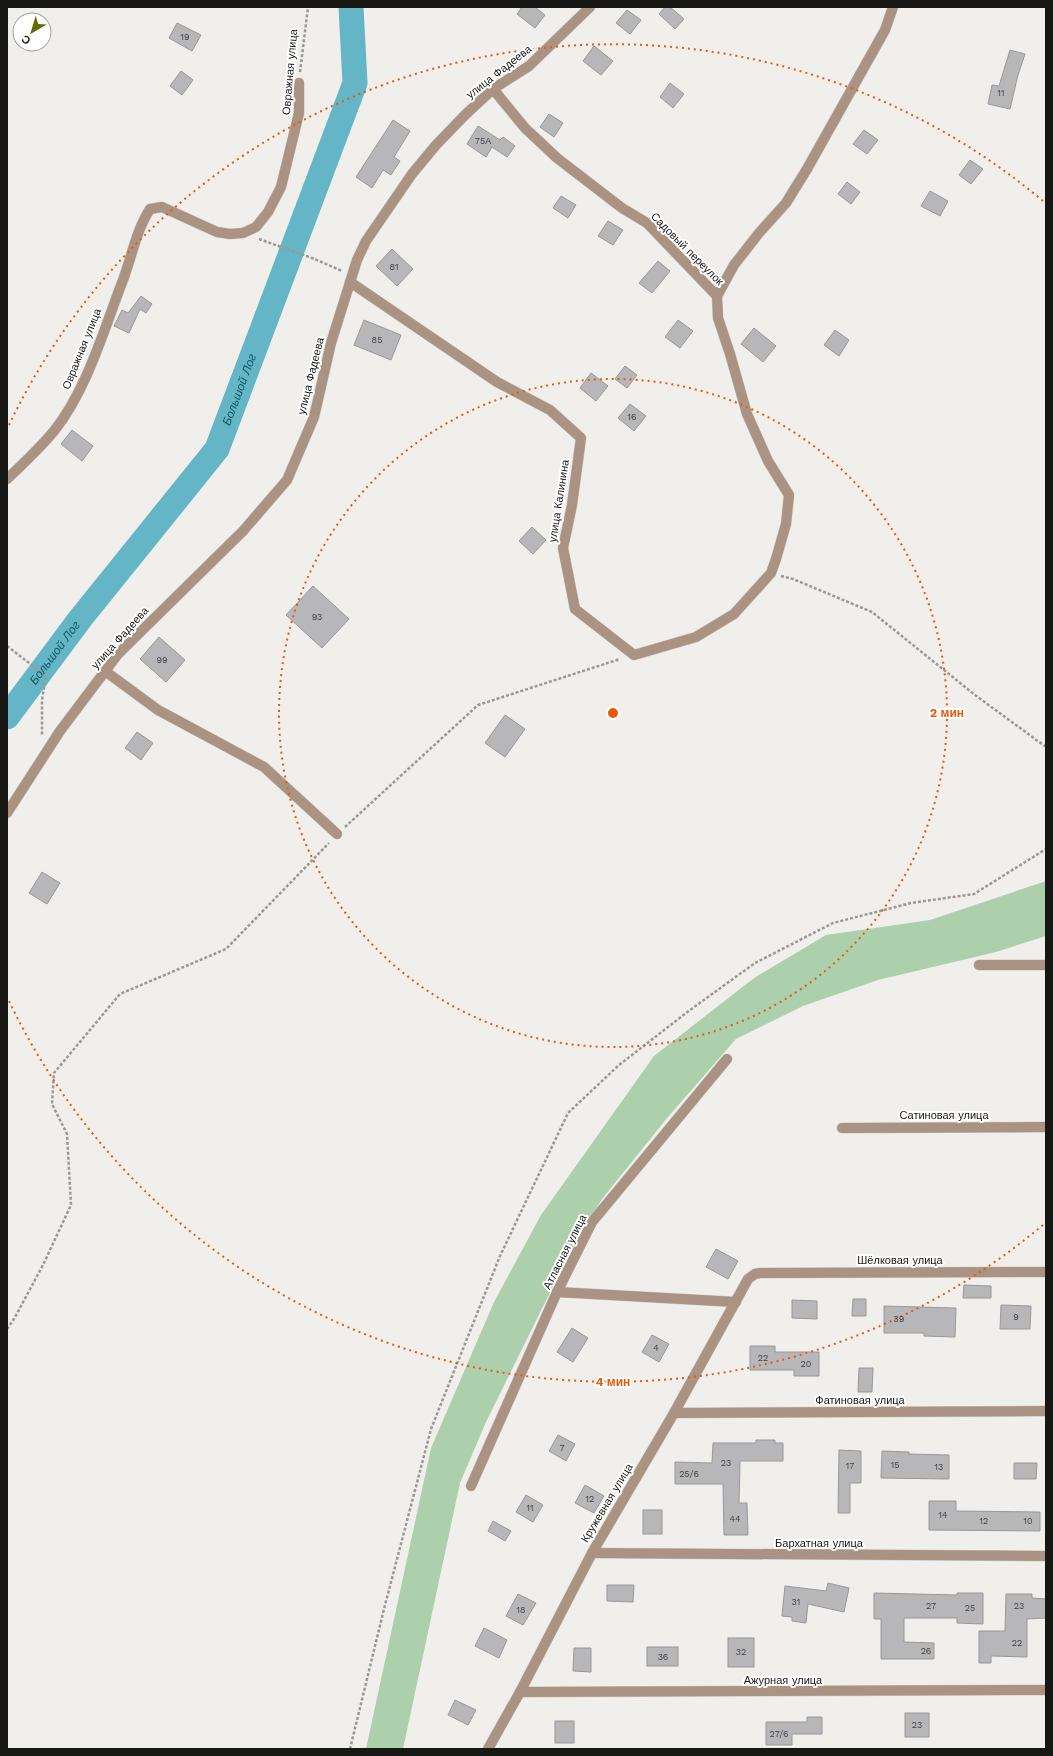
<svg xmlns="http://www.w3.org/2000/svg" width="1053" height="1756" font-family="'Work Sans',sans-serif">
  <rect width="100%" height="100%" fill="#f1efec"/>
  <!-- green -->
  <path fill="#add0ac" d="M1046,881V936L996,952L878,980L803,1006L736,1039L668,1117L602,1199L566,1260L486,1422L460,1483L403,1749H366L431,1448L494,1302L541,1215L654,1056L754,978L826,935L930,920Z"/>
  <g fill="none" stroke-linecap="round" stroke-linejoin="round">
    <!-- river -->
    <path stroke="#64b6c7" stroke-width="25" id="s1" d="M7,717L80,619L217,449L355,83L351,7"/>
  </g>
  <!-- building -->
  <g fill="#b7b7ba" stroke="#98989b">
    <path d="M522,7H535L545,15L535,28L517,14Z"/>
    <path d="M665,7H670L684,19L675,29L659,14Z"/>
    <path d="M627,10L641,20L630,34L616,23Z"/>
    <path d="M177,23L201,35L192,51L169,38Z"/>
    <path d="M594,46L613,61L601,75L583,61Z"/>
    <path d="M1010,50L1025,54L1018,75L1010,109L988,104L992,85L999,86Z"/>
    <path d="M181,71L193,80L182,95L170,86Z"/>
    <path d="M670,83L684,94L673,108L660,97Z"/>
    <path d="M549,114L563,123L554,137L540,127Z"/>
    <path d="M393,120L410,131L394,157L400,161L391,175L383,170L372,188L356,177Z"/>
    <path d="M478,126L500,140L503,137L515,146L507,157L492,147L486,157L467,144Z"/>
    <path d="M864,130L878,140L867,154L853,144Z"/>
    <path d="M970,160L983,169L971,184L959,175Z"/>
    <path d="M847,182L860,192L851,204L838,194Z"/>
    <path d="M930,191L948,201L940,216L921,206Z"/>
    <path d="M561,196L576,205L568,218L553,208Z"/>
    <path d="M608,221L623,230L613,245L598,236Z"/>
    <path d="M392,249L413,269L397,286L376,266Z"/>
    <path d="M658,261L670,271L652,293L639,283Z"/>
    <path d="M141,296L152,304L146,313L140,309L129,333L114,326L122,310L128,313Z"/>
    <path d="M364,320L401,335L391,360L354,345Z"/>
    <path d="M678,320L693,331L680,348L665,337Z"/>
    <path d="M754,328L776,346L763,362L741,344Z"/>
    <path d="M835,330L849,340L839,356L824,345Z"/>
    <path d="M625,366L637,375L627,388L615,379Z"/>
    <path d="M591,373L608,386L596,401L580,388Z"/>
    <path d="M630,404L646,416L634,431L618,418Z"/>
    <path d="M72,430L93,446L82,461L61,444Z"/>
    <path d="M532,527L546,540L533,554L519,541Z"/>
    <path d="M313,586L349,619L322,648L286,615Z"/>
    <path d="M159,637L185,660L166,682L140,659Z"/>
    <path d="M505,715L525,729L505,757L485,743Z"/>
    <path d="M137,732L153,743L141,760L125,748Z"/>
    <path d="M42,872L60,883L47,904L29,893Z"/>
    <path d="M716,1249L738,1261L728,1279L706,1267Z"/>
    <path d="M964,1285L991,1286V1298H963Z"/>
    <path d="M853,1299H866V1316H852Z"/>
    <path d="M792,1300L817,1301V1319L792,1318Z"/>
    <path d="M1001,1305L1031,1306L1030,1329H1000Z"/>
    <path d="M884,1306L956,1308L955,1337L924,1336V1333H884Z"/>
    <path d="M572,1328L588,1338L573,1362L557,1352Z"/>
    <path d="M652,1335L669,1344L659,1362L642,1352Z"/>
    <path d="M750,1346H775V1352H819V1376H794V1370H750Z"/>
    <path d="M859,1368H873L872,1392H858Z"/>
    <path d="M558,1435L575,1444L566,1461L549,1451Z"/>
    <path d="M756,1440H775V1443H783V1461H740L739,1503H747L748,1535H724L723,1484H675V1462L712,1463L713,1443H756Z"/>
    <path d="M839,1450L861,1451V1483H850V1513H838Z"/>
    <path d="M882,1451L909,1452V1454L949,1455V1479L881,1478Z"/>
    <path d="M1014,1463H1037L1036,1479H1014Z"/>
    <path d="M585,1485L604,1496L594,1513L575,1503Z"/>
    <path d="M526,1495L543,1505L533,1522L516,1512Z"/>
    <path d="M929,1501H956V1511L1040,1512V1531L929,1530Z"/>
    <rect x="643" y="1510" width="19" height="24"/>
    <path d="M493,1521L511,1531L505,1541L488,1531Z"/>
    <path d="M828,1583L849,1588L844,1612L808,1604L806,1623L792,1621V1617L782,1616L785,1586L826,1591Z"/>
    <path d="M607,1585H634L633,1602L607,1601Z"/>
    <path d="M874,1593L957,1595V1593H983V1624L957,1623V1618H904V1642L934,1643V1659H881V1619H874Z"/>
    <path d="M518,1594L536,1603L523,1625L506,1616Z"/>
    <path d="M1006,1594H1032V1598L1046,1599V1618L1027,1619V1657L991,1656V1663H979V1631H1005Z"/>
    <path d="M484,1628L507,1640L499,1658L475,1646Z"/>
    <rect x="728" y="1638" width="26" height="29"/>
    <rect x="647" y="1647" width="31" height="19"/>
    <path d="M574,1648H591V1672L573,1671Z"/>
    <path d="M455,1700L476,1710L468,1725L448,1715Z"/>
    <rect x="905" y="1713" width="24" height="24"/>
    <path d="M807,1717H822V1734H792V1745H766V1722H807Z"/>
    <rect x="555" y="1721" width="19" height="22"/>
  </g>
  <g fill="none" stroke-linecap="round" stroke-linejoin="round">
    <defs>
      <g id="minor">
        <path d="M350,282L497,382L550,410L581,438L572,505L563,548L575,609L634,655L696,637L734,614L771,573L776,559L786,524L789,495L768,461L747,414L730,354L718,318L717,296L647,223L622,208L557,158L525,128L493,89"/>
        <path d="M717,296L734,265L759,233L786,203L807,169L885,30L893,7"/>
        <path d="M7,479C23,464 40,448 54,431C87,390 104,329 123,280C132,256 136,231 150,209L162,207L217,232L230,234L243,233L256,227L268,212L281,187L299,113V83"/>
        <path d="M105,671L158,710L264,767L337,834"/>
        <path d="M979,965H1046"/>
        <path d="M842,1128L1046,1127"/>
        <path d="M557,1292L736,1302"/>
        <path d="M674,1413L1046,1411"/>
        <path d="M471,1486L557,1292L592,1222L727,1059"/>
        <path d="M592,1553L1046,1556"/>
        <path d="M520,1692L1046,1690"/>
        <path d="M488,1749L520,1692L592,1553L674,1413L748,1279L755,1274L760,1273L1046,1272"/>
      </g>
      <path id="tertiary" d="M7,813L60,731L118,654L243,531L287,480L314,417L331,343L357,260L366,241L412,174L436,145L465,115L493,89L529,66L590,7"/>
    </defs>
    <!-- minor casing -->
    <use href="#minor" stroke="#ceccca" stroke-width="11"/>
    <!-- tertiary casing -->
    <use href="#tertiary" stroke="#ceccca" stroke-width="11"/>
    <!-- path -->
    <g stroke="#999896" stroke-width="2.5" stroke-dasharray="3 2" stroke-linecap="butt">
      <path d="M300,72L308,7"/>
      <path d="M259,239L312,258L342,271"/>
      <path d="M781,576L793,579L872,612L975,695L1046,747"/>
      <path d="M7,646L46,676L42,700V736"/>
      <path d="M345,827L478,705L620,659"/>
      <path d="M7,1329L14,1319L43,1265L71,1205L67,1134L52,1104L54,1073L120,994L226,949L329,843"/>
      <path d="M350,1749L385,1605L431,1429L500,1256L568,1113L619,1065L690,1010L755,963L833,923L911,903L974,894L1046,849"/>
    </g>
    <!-- minor -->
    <use href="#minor" stroke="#aa9382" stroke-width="10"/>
    <!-- tertiary -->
    <use href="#tertiary" stroke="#aa9382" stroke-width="10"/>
  </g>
  <!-- distance rings -->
  <g fill="none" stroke="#e8590c" stroke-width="2" stroke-dasharray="2 4">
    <circle cx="613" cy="713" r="334"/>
    <path d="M1043 1225A669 669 0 0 1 9 1001M9 425A669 669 0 0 1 1043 201"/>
  </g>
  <g text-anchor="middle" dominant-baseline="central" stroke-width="4" stroke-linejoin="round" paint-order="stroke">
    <!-- number labels -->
    <g font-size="9" fill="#3f3f3f">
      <text x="185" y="37">19</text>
      <text x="1001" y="93">11</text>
      <text x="483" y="141">75А</text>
      <text x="394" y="267">81</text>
      <text x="377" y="340">85</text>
      <text x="632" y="417">16</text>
      <text x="317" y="617">93</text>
      <text x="162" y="660">99</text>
      <text x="1016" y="1317">9</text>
      <text x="899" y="1319">39</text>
      <text x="656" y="1348">4</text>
      <text x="763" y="1358">22</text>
      <text x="806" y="1364">20</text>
      <text x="562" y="1448">7</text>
      <text x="726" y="1463">23</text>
      <text x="895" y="1465">15</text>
      <text x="850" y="1466">17</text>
      <text x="939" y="1467">13</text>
      <text x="689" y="1474">25/6</text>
      <text x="590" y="1499">12</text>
      <text x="530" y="1508">11</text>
      <text x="943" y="1515">14</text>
      <text x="735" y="1519">44</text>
      <text x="984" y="1521">12</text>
      <text x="1028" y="1521">10</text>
      <text x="796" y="1602">31</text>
      <text x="931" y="1606">27</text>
      <text x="1019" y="1606">23</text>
      <text x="970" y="1608">25</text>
      <text x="521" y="1610">18</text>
      <text x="1017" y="1643">22</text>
      <text x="926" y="1651">26</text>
      <text x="741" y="1652">32</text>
      <text x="663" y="1657">36</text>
      <text x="917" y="1725">23</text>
      <text x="779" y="1734">27/6</text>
    </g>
    <!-- street labels -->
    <g font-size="11" fill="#171716" stroke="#fff">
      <text transform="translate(290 72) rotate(-85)">Овражная улица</text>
      <text transform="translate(499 72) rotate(-38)">улица Фадеева</text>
      <text transform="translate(687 249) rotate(45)">Садовый переулок</text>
      <text transform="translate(82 349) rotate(-68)">Овражная улица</text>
      <text transform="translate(311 376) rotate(-76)">улица Фадеева</text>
      <text transform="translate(559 501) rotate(-81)">улица Калинина</text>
      <text transform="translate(120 638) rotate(-48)">улица Фадеева</text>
      <text x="944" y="1115">Сатиновая улица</text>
      <text transform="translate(565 1252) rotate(-63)">Атласная улица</text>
      <text x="900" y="1260">Шёлковая улица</text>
      <text x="860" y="1400">Фатиновая улица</text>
      <text transform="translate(607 1503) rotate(-59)">Кружевная улица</text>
      <text x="819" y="1543">Бархатная улица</text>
      <text x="783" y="1680">Ажурная улица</text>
    </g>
    <!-- water labels -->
    <g font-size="12" font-style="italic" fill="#0e5662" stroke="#fff">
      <text stroke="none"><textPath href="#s1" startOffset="404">Большой Лог</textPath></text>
      <text stroke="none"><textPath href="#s1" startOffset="80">Большой Лог</textPath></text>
    </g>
  </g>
  <circle cx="613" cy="713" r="6" fill="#e8590c" stroke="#fff" stroke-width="2"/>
  <g font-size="12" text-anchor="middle" font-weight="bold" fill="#e8590c" stroke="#fff" stroke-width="4" stroke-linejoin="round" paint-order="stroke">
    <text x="947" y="717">2 мин</text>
    <text x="613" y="1386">4 мин</text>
  </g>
  <!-- border -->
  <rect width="1053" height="1756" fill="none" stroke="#171716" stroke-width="16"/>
  <!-- north arrow -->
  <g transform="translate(32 32) rotate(218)"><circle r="19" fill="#ffffff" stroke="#a2a2a2"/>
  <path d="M0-3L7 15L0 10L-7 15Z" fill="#676a0a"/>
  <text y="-6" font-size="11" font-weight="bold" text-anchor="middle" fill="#171716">С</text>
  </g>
</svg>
